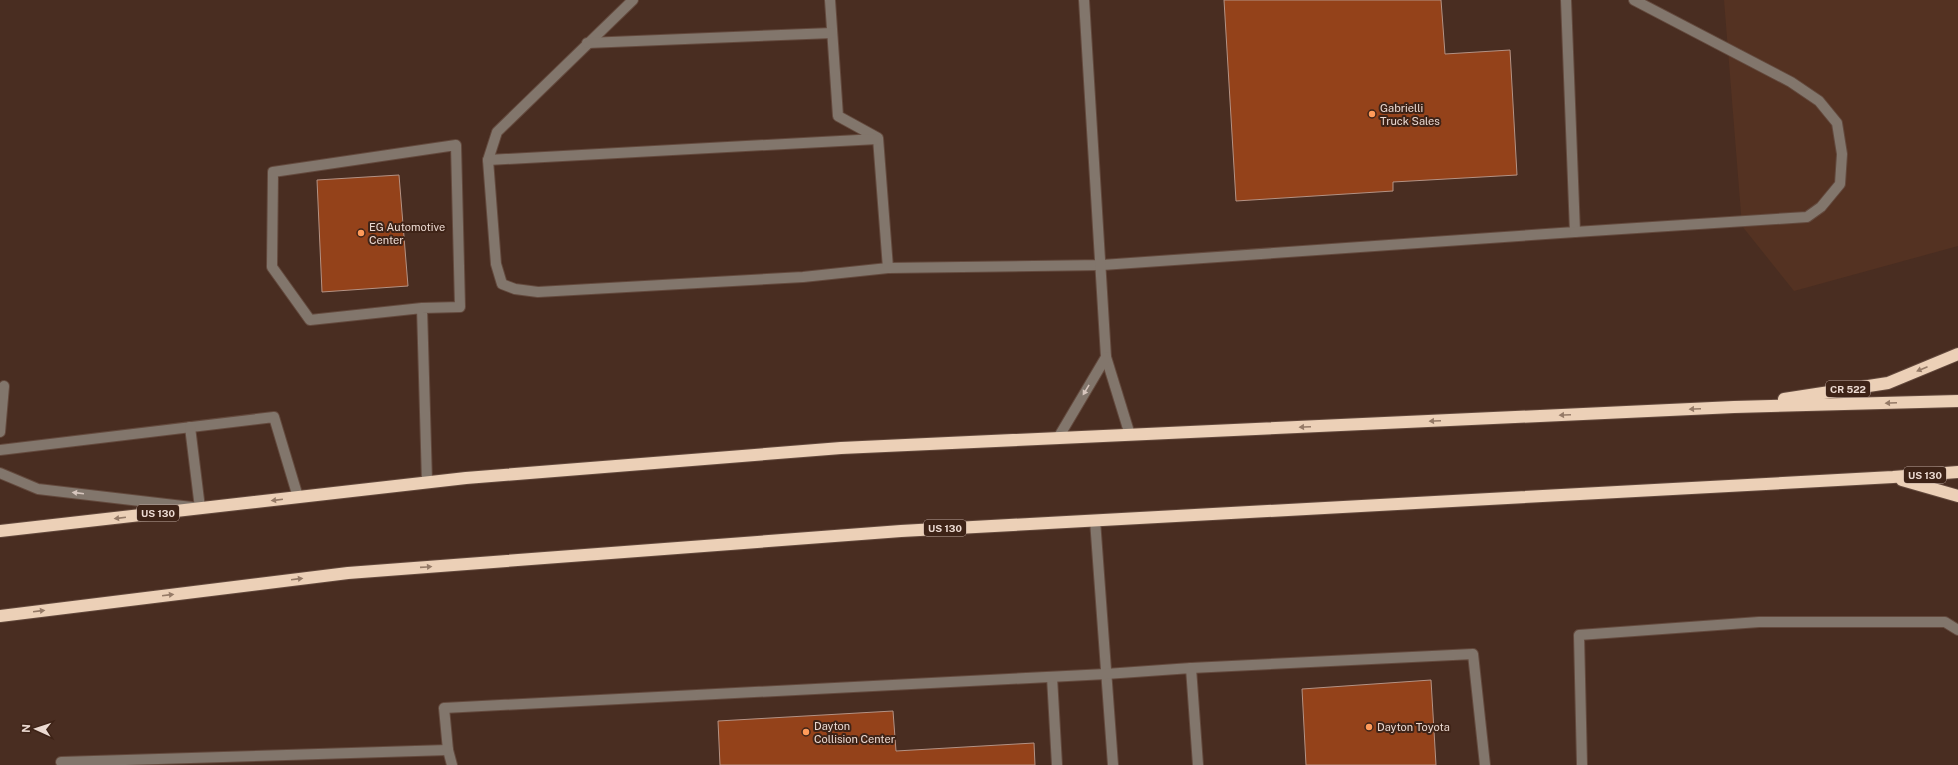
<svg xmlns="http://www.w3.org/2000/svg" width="1958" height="765" font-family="'Public Sans',sans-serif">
  <rect width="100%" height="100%" fill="#492d21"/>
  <!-- built -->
  <path fill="#543222" d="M1724,0H1958V246L1794,291L1742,226Z"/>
  <!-- building -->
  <g fill="#94421a" stroke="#b49284">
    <path d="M1224,0H1441L1445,54L1510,50L1517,175L1393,182V191L1236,201Z"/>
    <path d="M399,175L408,286L322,292L317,180Z"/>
    <path d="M1431,680L1436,765H1306L1302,689Z"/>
    <path d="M893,711L896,751L1034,743L1035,765H720L718,721Z"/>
  </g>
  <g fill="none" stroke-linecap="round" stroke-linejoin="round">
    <defs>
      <g id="minor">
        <path d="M633,0L497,132L488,160L496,264L502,284L515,289L538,292L803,277L888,268"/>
        <path d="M830,0L838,116L878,138L888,268L1102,265L1575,232L1566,0"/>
        <path d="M1084,0L1106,357L1130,435"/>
        <path d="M587,43L832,33"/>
        <path d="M488,160L877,139"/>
        <path d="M1575,232L1807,217L1821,207L1840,184L1842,154L1837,123L1819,101L1791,82L1634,0"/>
        <path d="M422,308L460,307L456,145L273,172L272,267L310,320L422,308L427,482"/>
        <path d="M0,432L4,386"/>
        <path d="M1058,438L1106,357"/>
        <path d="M0,450L274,417L298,497"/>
        <path d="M0,473L38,489L200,508L190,427"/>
        <path d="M1095,520L1113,765"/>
        <path d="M1191,668L1473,654L1485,765"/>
        <path d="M1052,677L1057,765"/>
        <path d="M61,762L448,750"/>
        <path d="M452,765L448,750L444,708L1106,674L1191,668L1198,765"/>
        <path d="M1582,765L1579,635L1759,622H1945L1958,630"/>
      </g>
      <g id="highway">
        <path d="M1784,399L1888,383L1958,354"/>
        <path d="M1902,480L1958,496"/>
        <path d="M0,531L466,478L841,448L1734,407L1958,401"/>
        <path d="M0,616L348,573L901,531L1893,477L1958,472"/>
      </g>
    </defs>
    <!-- minor casing -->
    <use href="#minor" stroke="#63493d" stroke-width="12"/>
    <!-- highway casing -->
    <use href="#highway" stroke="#63493d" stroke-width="14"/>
    <!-- minor -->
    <use href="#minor" stroke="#82766c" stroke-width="10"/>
    <!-- highway -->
    <use href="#highway" stroke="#ecd0b7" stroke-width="12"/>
  </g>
  <!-- one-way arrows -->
  <defs><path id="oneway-solid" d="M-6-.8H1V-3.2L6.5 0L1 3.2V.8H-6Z"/></defs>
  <g fill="#957a67">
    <use href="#oneway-solid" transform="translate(1922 369) rotate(157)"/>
    <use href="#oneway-solid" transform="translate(1891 403) rotate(178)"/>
    <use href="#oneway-solid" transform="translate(1695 409) rotate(177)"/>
    <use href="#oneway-solid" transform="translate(1565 415) rotate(177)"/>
    <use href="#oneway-solid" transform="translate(1435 421) rotate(177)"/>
    <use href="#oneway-solid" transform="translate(1305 427) rotate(177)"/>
    <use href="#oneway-solid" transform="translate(277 500) rotate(173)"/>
    <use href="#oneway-solid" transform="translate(120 518) rotate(173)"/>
    <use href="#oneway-solid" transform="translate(426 567) rotate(-4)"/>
    <use href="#oneway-solid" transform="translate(297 579) rotate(-7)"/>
    <use href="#oneway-solid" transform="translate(168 595) rotate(-7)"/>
    <use href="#oneway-solid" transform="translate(39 611) rotate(-7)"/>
  </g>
  <g fill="#d7c6be">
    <use href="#oneway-solid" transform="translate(1086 390) rotate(121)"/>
    <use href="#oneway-solid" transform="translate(78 493) rotate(-173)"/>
  </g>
  <!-- markers -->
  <g fill="#ff9b5a" stroke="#3e2317" stroke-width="1.5">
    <circle cx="1372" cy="114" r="4"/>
    <circle cx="361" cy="233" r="4"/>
    <circle cx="1369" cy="727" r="4"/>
    <circle cx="806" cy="732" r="4"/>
  </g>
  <g text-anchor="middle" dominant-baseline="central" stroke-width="4" stroke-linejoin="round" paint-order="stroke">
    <!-- shield labels -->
    <g fill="#3e2317" stroke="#b8a39a" stroke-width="1">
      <rect x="1826" y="381" width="44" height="16" rx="3"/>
      <rect x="1904" y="467" width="42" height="16" rx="3"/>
      <rect x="137" y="505" width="42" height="16" rx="3"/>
      <rect x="924" y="520" width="42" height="16" rx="3"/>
    </g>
    <g font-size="10" font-weight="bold" fill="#ecdad2">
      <text x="1848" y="389">CR 522</text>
      <text x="1925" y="475">US 130</text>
      <text x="158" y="513">US 130</text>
      <text x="945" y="528">US 130</text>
    </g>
    <!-- poi labels -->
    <g font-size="11" fill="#ecdad2" stroke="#3e2317" text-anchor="start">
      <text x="1380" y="108">Gabrielli<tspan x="1380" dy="13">Truck Sales</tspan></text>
      <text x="369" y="227">EG Automotive<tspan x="369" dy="13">Center</tspan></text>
      <text x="814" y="726">Dayton<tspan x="814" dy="13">Collision Center</tspan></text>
      <text x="1377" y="727">Dayton Toyota</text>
    </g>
  </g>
  <!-- north arrow -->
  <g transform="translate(36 729) rotate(273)" stroke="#3e2317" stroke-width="3" paint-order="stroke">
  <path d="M0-3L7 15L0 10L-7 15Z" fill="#ecdad2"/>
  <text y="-6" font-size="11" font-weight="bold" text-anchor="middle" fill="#ecdad2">N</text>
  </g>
</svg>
